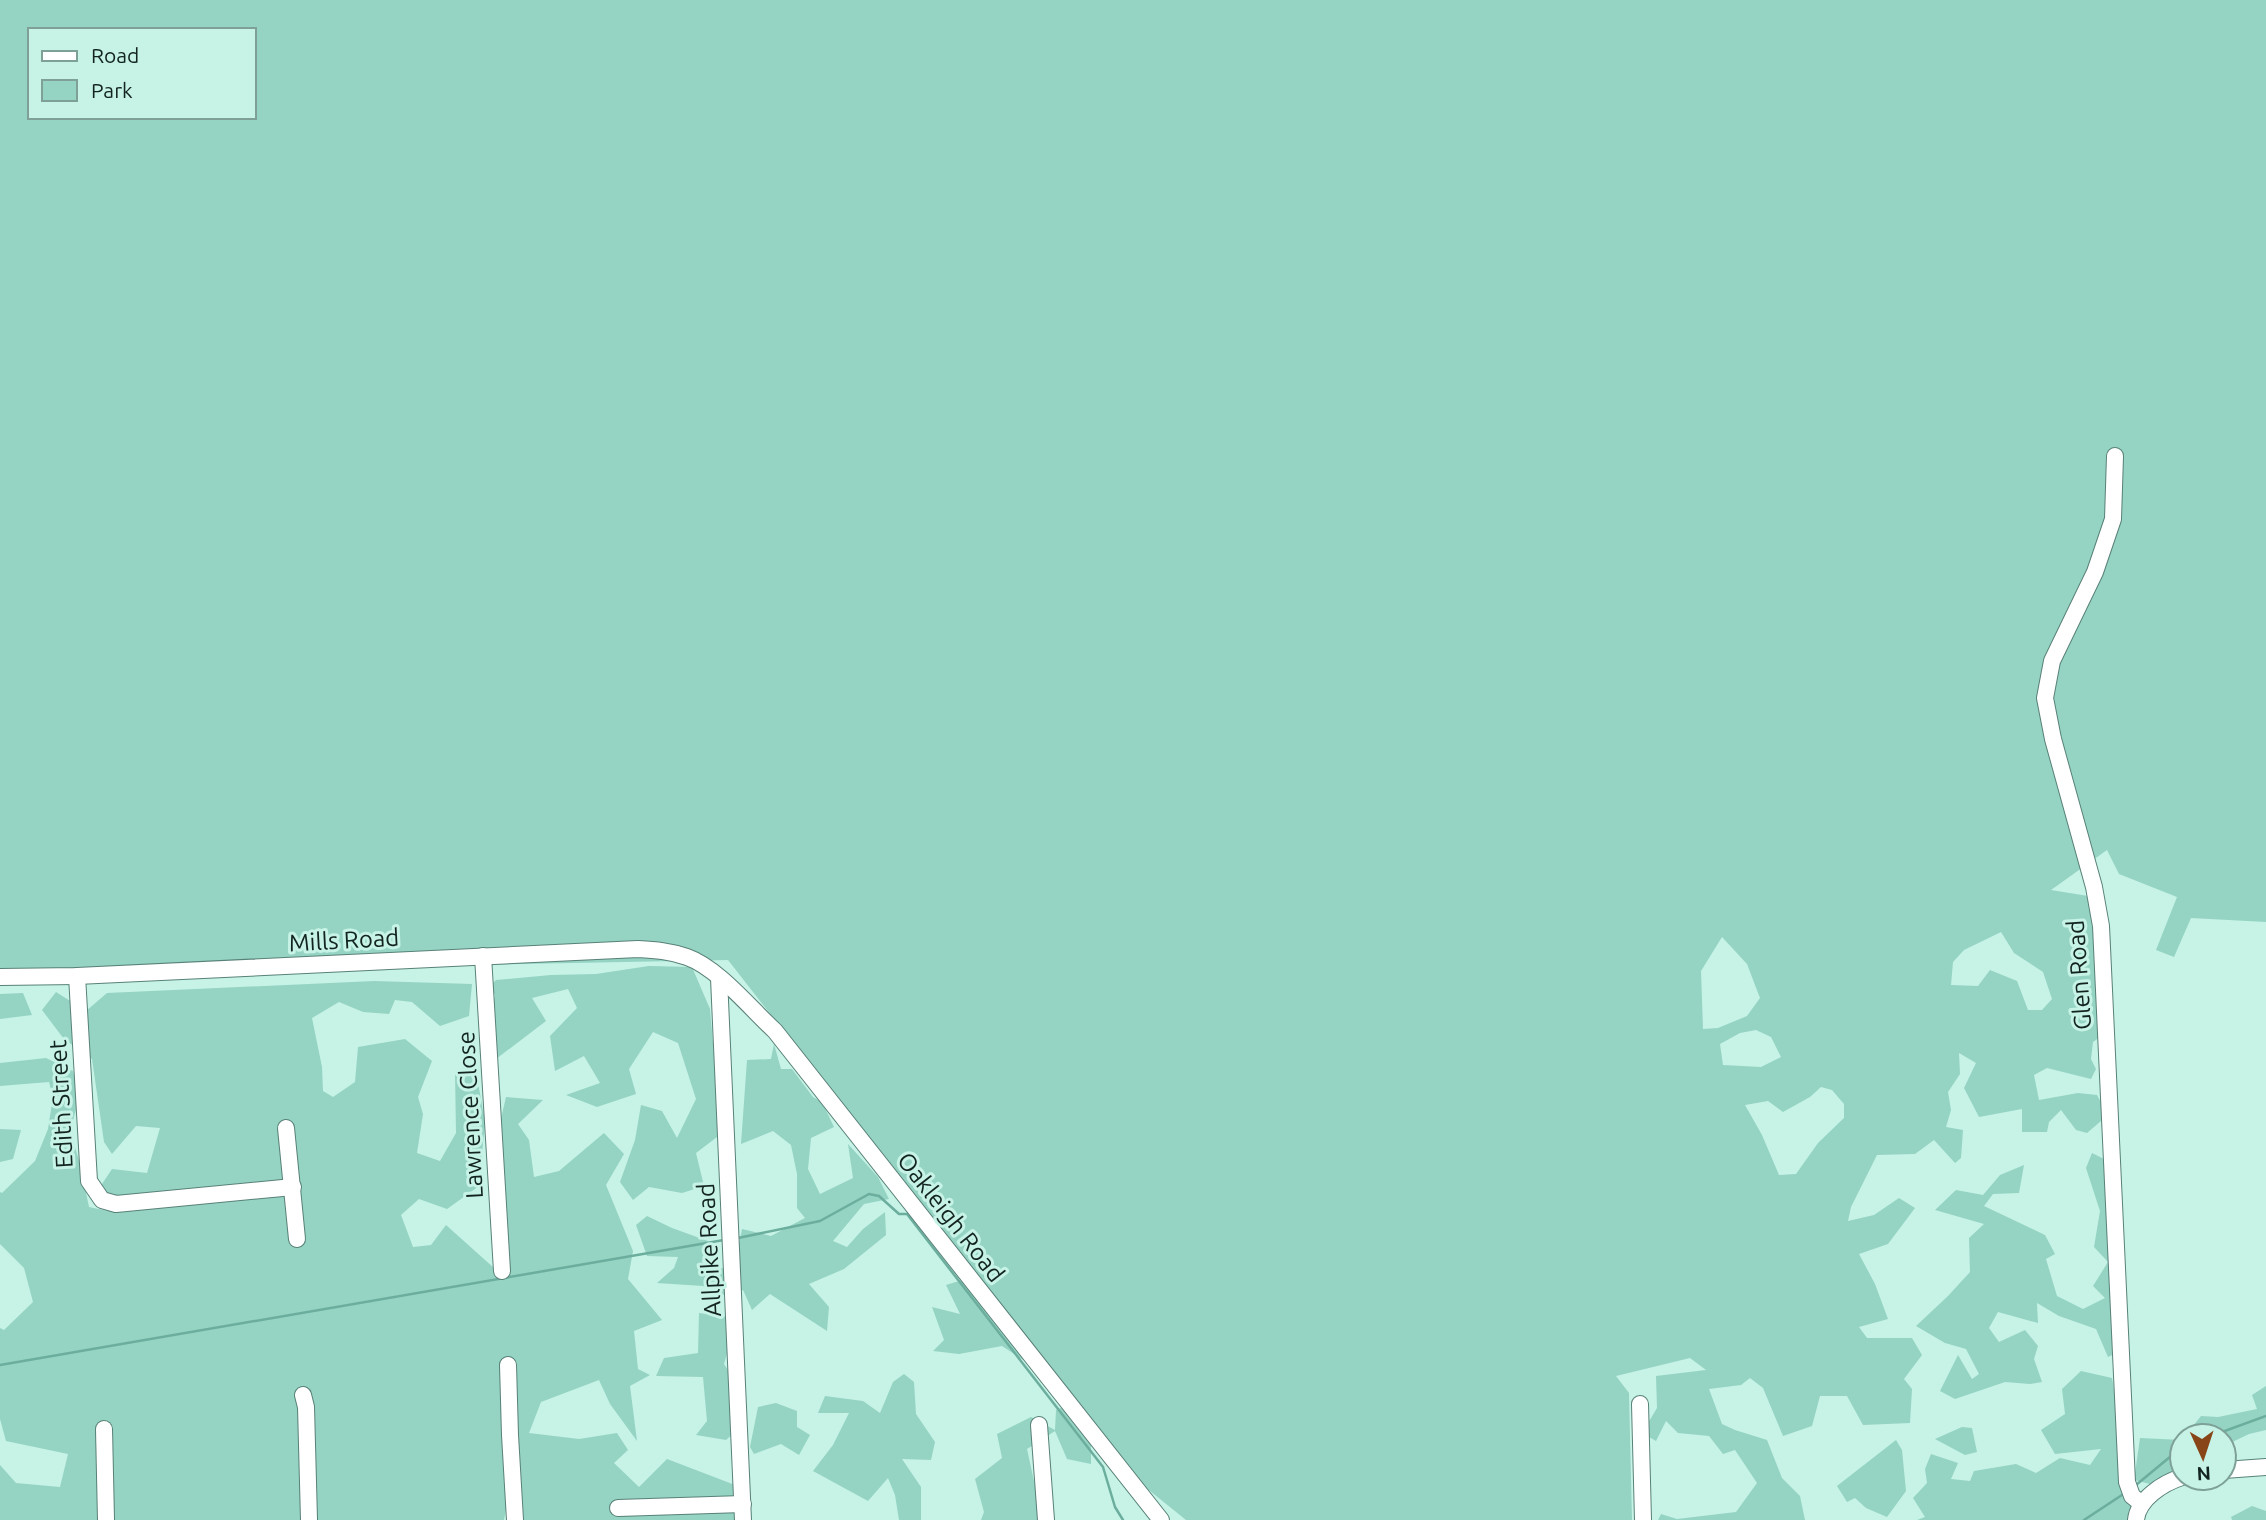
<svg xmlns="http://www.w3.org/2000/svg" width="2266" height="1520" font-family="Ubuntu,sans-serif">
  <rect width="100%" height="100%" fill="#c6f3e6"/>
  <!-- green -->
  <g fill="#95d3c3" fill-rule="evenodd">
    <path d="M0,0H2266V922L2191,918L2174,957L2156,950L2177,897L2119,874L2107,850L2051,890L2088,896L2099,949L2103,1035L2093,1042L2091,1059L2096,1069L2091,1079L2047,1068L2034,1075L2039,1100L2078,1093L2097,1095L2108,1115L2087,1133L2076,1130L2061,1110L2049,1122L2047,1132H2022V1109L1979,1117L1964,1088L1976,1063L1959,1053L1960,1074L1948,1092L1951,1110L1946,1127L1963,1130L1961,1158L1955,1163L1934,1140L1915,1154L1877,1155L1851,1207L1848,1221L1874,1215L1899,1198L1915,1208L1888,1244L1859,1254L1875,1284L1888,1319L1859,1327L1867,1338H1912L1922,1355L1904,1379L1912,1389L1910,1423L1863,1425L1847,1396H1820L1812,1426L1783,1436L1763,1388L1750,1378L1741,1385L1709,1389L1722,1424L1735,1430L1767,1440L1782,1478L1800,1496L1805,1520H1658L1661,1514L1677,1519L1736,1512L1757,1483L1735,1450L1723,1454L1709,1436L1678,1433L1666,1421L1656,1441L1642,1433L1657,1408L1656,1376L1706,1370L1690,1358L1616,1376L1629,1393L1632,1520H1186L1134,1478L728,960L0,974ZM30,30H254V117H30ZM2001,932L2014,953L2043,972L2052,999L2042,1010H2028L2017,981L1990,970L1978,986L1951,985L1953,962L1964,950ZM1722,937L1747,964L1760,998L1747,1016L1718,1028L1703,1029L1701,971ZM1756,1030L1771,1037L1781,1057L1761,1067L1723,1065L1720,1044L1740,1033ZM1821,1087L1832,1090L1844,1104V1118L1818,1143L1796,1174L1779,1175L1762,1135L1745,1105L1768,1101L1783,1112L1810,1097Z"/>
    <path d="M649,966L692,967L710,1009L721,1134L696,1153L704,1186L682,1193L649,1187L633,1200L620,1182L635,1140L641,1105L662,1111L677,1138L696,1099L678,1043L653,1032L629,1069L636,1094L597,1107L566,1095L600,1083L584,1056L555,1071L550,1036L577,1008L568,989L532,998L546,1021L496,1059L488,1037L495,995L489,987L496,980L551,975L596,974Z"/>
    <path d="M374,981L472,984L469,1016L440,1026L412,1002L395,1000L389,1014L363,1012L339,1002L312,1018L322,1067L323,1091L333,1097L355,1082L358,1047L405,1039L432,1061L418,1097L423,1114L417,1153L440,1161L456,1133L455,1072L476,1071L485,1122L479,1186L447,1209L419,1199L401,1215L413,1247L431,1245L446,1225L504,1277L494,1149L506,1097L543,1100L518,1124L529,1140L534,1177L559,1171L604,1133L624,1154L606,1185L633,1251L628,1279L662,1320L634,1331L638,1369L650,1375L630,1386L637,1441L610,1404L599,1380L541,1402L529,1433L579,1439L617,1433L628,1450L614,1463L639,1487L667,1459L735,1485L738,1520H519L506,1509L504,1520H0V1465L16,1483L60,1487L68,1454L6,1441L0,1419V1328L4,1330L33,1302L24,1268L0,1244V1192L2,1193L35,1161L48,1129L53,1097L49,1082L0,1086V1063L46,1058L73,1071L79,1099L70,1131L80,1164L89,1207L108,1211L102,1184L112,1169L147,1173L160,1128L136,1126L112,1154L104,1142L92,1059L64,1039L42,1010L56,992L86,1011L107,993Z"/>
    <path d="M23,993L32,1015L0,1019V994Z"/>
    <path d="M774,1044L781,1069H792L813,1097L822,1102L834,1127L811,1138L808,1169L820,1194L853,1178L848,1144L878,1177L889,1199L864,1204L833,1241L847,1247L863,1229L885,1212L886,1235L844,1269L809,1284L829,1307L827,1331L770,1294L752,1310L743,1290L724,1295L703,1286L657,1283L674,1268L678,1257L647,1256L636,1225L647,1216L672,1228L708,1241L702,1262L734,1272L742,1229L771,1236L805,1218L797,1208V1174L791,1145L773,1131L741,1144L747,1060L771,1059Z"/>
    <path d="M0,1129L21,1130L13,1159L0,1162Z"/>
    <path d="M2092,1153L2106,1160L2121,1351L2108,1357L2096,1329L2059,1316L2037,1303L2038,1323L1998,1312L1989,1328L1999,1342L2025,1330L2038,1346L2034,1359L2042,1382L2030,1384L2005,1382L1955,1399L1940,1391L1958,1355L1972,1379L1979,1374L1966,1349L1945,1343L1916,1326L1948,1296L1970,1272L1969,1238L1984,1224L1935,1210L1956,1190L1983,1195L2000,1175L2024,1165L2019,1193L1993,1194L1984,1206L2045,1235L2055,1254L2046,1259L2057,1296L2083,1309L2105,1298L2093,1286L2108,1262L2094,1247L2100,1211L2086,1168Z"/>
    <path d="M972,1277L1031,1365L1002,1346L959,1354L933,1351L944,1340L932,1307L960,1314L946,1285Z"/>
    <path d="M699,1313L724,1316L734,1329L724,1364L735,1381L745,1423L726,1440L696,1435L707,1421L703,1377L656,1376L664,1358L698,1353Z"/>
    <path d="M2081,1371L2112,1378L2136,1520H1917L1925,1517L1913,1498L1927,1483L1925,1469L1931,1454L1958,1463L1951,1479L1970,1481L1974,1471L2016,1464L2036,1473L2060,1458L2090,1465L2101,1449L2055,1454L2041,1430L2065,1414L2062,1389Z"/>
    <path d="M904,1374L914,1382L916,1414L935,1442L931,1460L902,1459L921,1487V1520H899L895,1495L888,1478L868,1501L813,1471L833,1445L849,1413H818L825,1396L863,1401L880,1413L893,1382Z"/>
    <path d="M2266,1386V1430L2249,1434L2224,1446V1436H2185L2201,1416L2218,1417L2257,1409L2252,1395Z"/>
    <path d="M776,1403L797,1411V1427L810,1435L799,1455L781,1444L754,1454L750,1447L758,1407Z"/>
    <path d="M1063,1407L1091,1445V1464L1067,1459L1055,1431L1027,1449L1035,1486L1046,1508L1044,1520H981L984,1512L975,1479L1002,1458L997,1434L1031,1417L1055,1430L1056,1410Z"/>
    <path d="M1962,1427L1972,1428L1977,1452L1965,1455L1935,1439Z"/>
    <path d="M2140,1438L2182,1440V1472L2150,1484L2134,1480Z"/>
    <path d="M1896,1440L1902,1450L1906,1491L1887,1517L1866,1508L1855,1498L1847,1502L1837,1486Z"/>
    <path d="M2252,1506L2266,1511V1520H2232L2231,1517Z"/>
  </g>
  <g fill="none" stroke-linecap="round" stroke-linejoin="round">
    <!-- stream -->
    <g stroke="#6cae9e" stroke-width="2.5">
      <path d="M738,1238L820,1221L869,1194L879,1196L899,1214H907L1103,1467L1115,1507L1123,1520"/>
      <path d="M0,1365L724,1240"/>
      <path d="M2211,1436L2266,1416"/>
      <path d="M2136,1485L2182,1447"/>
      <path d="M2084,1520L2125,1493"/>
    </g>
    <defs>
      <g id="minor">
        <path d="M2115,456L2113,519L2095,572L2052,661L2045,698L2053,739L2094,887L2101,926L2127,1482L2132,1496L2142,1504"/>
        <path d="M483,956L502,1271"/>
        <path d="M77,976L89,1181L102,1200L116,1204L293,1187"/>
        <path d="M0,977L77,976L638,949C655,950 670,951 687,957C718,968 750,1008 775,1031L1161,1520"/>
        <path d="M719,978L743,1520"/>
        <path d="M286,1128L297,1239"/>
        <path d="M508,1365L510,1435L515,1520"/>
        <path d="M303,1395L306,1407L309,1520"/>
        <path d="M1640,1404L1643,1520"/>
        <path d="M1039,1425L1046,1520"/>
        <path d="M104,1429L106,1520"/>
        <path d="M2224,1470L2266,1467"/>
        <path d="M618,1508L743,1504"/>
        <path d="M2136,1520C2138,1499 2163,1483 2182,1477"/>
      </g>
    </defs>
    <!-- minor casing -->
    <use href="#minor" stroke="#588177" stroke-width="18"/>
    <!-- minor -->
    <use href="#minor" stroke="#fff" stroke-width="16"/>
  </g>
  <g text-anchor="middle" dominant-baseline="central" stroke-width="6" stroke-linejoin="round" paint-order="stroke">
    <!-- street labels -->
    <g font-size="24" fill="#132420" stroke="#c6f3e6">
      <text transform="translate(344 940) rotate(-3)">Mills Road</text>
      <text transform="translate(2079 975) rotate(-94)">Glen Road</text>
      <text transform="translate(61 1104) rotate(-93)">Edith Street</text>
      <text transform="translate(470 1115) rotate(-93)">Lawrence Close</text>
      <text transform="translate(951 1217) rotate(52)">Oakleigh Road</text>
      <text transform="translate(709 1250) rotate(-93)">Allpike Road</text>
    </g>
  </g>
  <!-- legend -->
  <rect x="28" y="28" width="228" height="91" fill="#c6f3e6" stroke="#7ea097" stroke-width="2"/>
  <rect x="42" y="51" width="35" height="10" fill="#ffffff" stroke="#7ea097" stroke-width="2"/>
  <text x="91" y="63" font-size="21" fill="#132420">Road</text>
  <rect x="42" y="80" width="35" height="21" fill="#95d3c3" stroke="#7ea097" stroke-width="2"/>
  <text x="91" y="98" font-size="21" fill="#132420">Park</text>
  <!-- north arrow -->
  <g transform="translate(2203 1457) rotate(177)"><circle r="33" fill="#c6f3e6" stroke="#7ea097" stroke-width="2"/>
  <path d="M0-5L12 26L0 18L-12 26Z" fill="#884517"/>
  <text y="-10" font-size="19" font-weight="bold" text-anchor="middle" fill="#132420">N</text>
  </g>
</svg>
